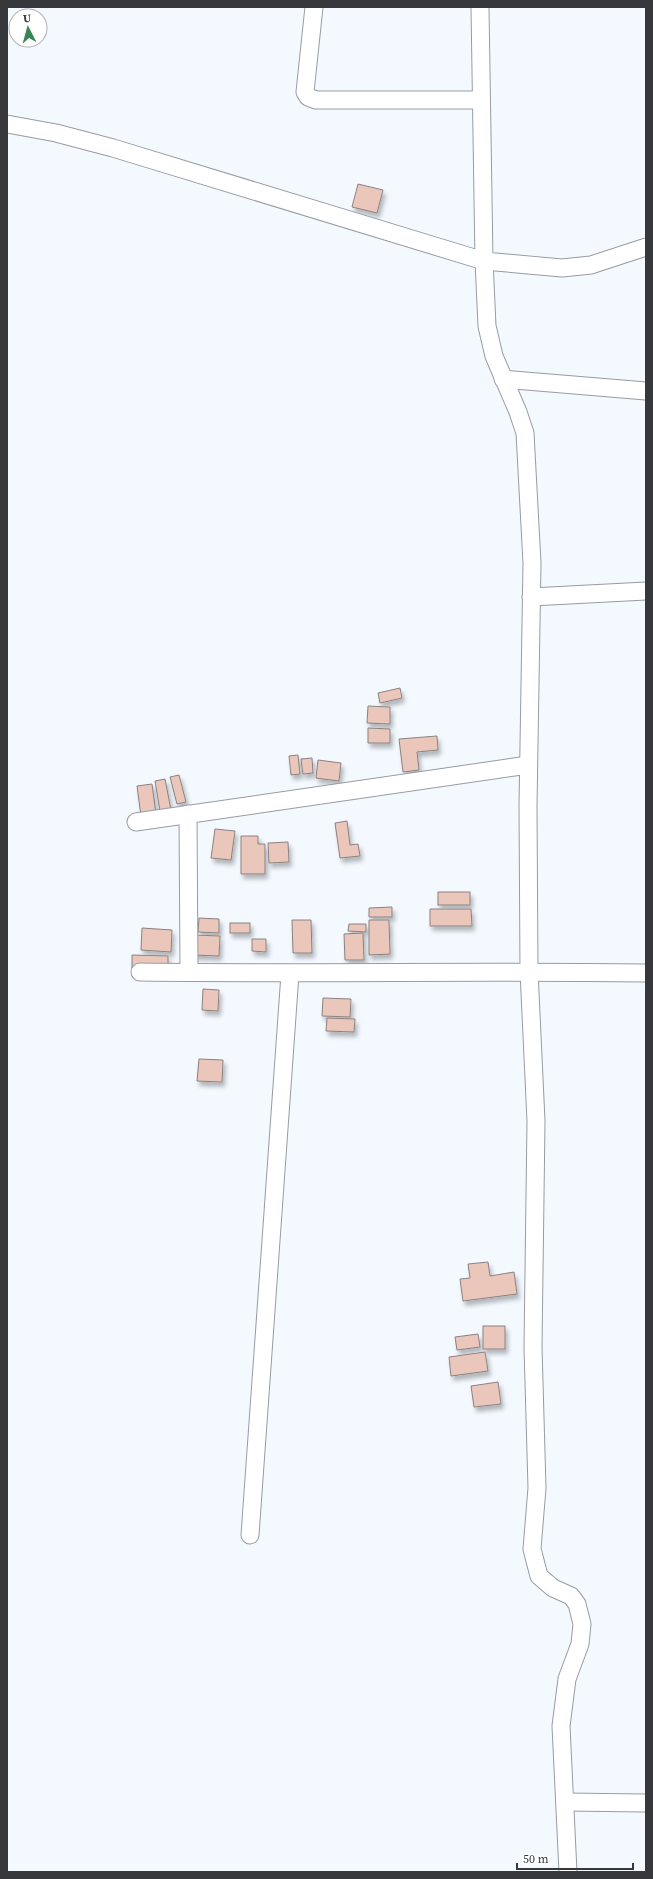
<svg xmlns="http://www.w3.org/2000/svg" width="653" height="1879" font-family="'Source Serif 4',serif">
  <defs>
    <filter id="shadow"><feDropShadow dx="2.5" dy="4.5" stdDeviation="2" flood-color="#0004"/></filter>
  </defs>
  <rect width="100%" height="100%" fill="#f3f9ff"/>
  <!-- building -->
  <g fill="#eac6bb" stroke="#8b8280" filter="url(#shadow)">
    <path d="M358,184L383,190L377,213L352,207Z"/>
    <path d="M400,688L402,698L380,703L378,693Z"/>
    <path d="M368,706L390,707V724L367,723Z"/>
    <path d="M368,728L390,729V743H368Z"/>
    <path d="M437,736L438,750L417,752L419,770L403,772L399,739Z"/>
    <path d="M298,755L300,774L291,775L289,756Z"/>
    <path d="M312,758L313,773L303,774L301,759Z"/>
    <path d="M318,760L341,763L339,781L316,778Z"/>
    <path d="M179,775L186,802L177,804L170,777Z"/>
    <path d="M165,779L171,810L160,811L155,781Z"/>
    <path d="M152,784L156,814L141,816L137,786Z"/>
    <path d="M347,821L350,845L358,844L360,856L340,858L335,823Z"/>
    <path d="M215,829L235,831L231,860L211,858Z"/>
    <path d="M241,836H258V844H265V874H241Z"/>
    <path d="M288,842L289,862L269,863L268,843Z"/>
    <rect x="438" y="892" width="32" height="13"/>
    <path d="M392,907V917H369V908Z"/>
    <path d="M430,909H471L472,926H430Z"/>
    <path d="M199,918L219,919V933L198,932Z"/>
    <path d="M292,920H311L312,953H293Z"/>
    <path d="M369,920H389L390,954L369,955Z"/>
    <rect x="230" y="923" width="20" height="10"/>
    <path d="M349,924H366V932L348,931Z"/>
    <path d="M142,928L172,930L171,952L141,950Z"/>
    <path d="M363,933L364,960H345L344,934Z"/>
    <path d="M194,935L220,936L219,956L193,955Z"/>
    <path d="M252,939H266V952L252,951Z"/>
    <path d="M132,955L168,956V969L132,968Z"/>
    <path d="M203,989L219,990L218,1011L202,1010Z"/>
    <path d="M323,998L351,999L350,1017L322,1016Z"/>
    <path d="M327,1018L355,1019L354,1032L326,1031Z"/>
    <path d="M199,1059L223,1060L222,1082L197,1081Z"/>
    <path d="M488,1262L490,1276L514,1272L517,1294L463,1301L460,1279L470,1278L468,1264Z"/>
    <rect x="483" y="1326" width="22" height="23"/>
    <path d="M478,1334L480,1347L457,1350L455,1337Z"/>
    <path d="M485,1352L488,1371L451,1376L449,1357Z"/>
    <path d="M498,1382L501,1404L474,1407L471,1386Z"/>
  </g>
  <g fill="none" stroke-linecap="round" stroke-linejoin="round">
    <defs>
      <g id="minor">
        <path d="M314,7L305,92L308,97L316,100H481"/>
        <path d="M480,7L484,261L562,268L591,265L646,247"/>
        <path d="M7,124L56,133L113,148L484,261L487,326L494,356L518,412L525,433L532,563L528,806L529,971L536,1121L533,1347L537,1488L532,1549L539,1576L553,1588L571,1596L577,1604L582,1624L580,1644L567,1679L561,1726L568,1872"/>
        <path d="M503,379L646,391"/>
        <path d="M531,597L646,591"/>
        <path d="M188,814L189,972"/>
        <path d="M136,822L528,765"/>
        <path d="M140,972C309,974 477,971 646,973"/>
        <path d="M250,1535L290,974"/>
        <path d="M565,1802L646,1803"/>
      </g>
    </defs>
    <!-- minor casing -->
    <use href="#minor" stroke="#969ca2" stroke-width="19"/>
    <!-- minor -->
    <use href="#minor" stroke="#fff" stroke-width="17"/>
  </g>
  <!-- border -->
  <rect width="653" height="1879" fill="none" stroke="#36383b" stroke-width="16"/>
  <!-- north arrow -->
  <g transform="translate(28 28) rotate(354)"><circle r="19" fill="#ffffff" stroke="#afafb1"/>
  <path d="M0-3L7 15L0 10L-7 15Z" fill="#388655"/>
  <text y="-6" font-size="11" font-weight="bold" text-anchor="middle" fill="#36383b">U</text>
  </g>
  <!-- scale -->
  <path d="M517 1863v6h116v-6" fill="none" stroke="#36383b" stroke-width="2"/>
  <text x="523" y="1863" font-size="12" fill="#36383b" stroke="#ffffff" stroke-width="3" paint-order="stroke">50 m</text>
</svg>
